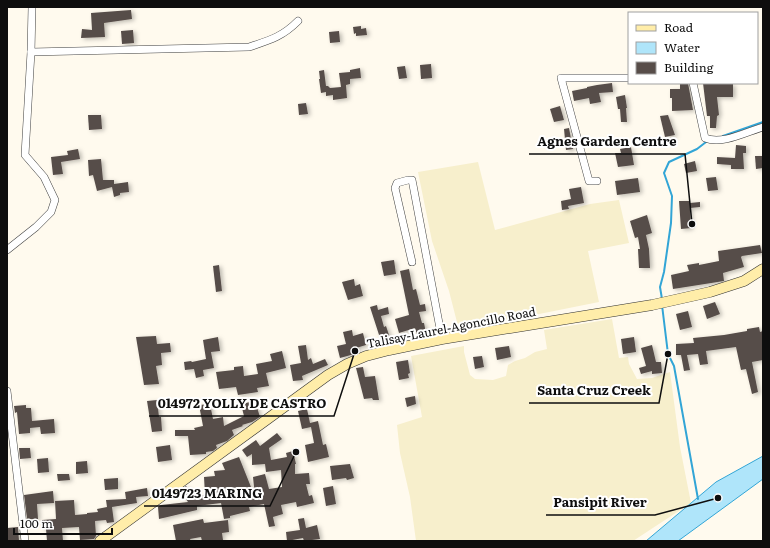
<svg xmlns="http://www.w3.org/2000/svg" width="770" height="548" font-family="Literata,serif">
  <defs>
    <filter id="shadow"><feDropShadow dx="2.5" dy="1.5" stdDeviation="2" flood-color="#0004"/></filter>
  </defs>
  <rect width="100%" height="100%" fill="#fffaee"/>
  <!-- farmland -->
  <g fill="#f7efcc">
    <path d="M478,162L495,230L590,204L619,200L629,243L588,251L599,302L459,330L449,291L432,241L418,172Z"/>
    <path d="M612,319L619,358L628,357L629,364L637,379L652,378L670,372L680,447L691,503L633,541H416L410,497L400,453L397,425L422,417L411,356L464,346V352L470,375L475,379L493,380L506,376L508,365L515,361L525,358L535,352L547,349L544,330Z"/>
  </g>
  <!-- water -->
  <path fill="#afe5fa" stroke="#32a5d6" d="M763,456V479L678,541H646L716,482Z"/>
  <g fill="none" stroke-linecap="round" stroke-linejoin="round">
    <!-- stream -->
    <g stroke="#32a5d6" stroke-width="2">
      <path d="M723,136L763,122"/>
      <path d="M662,299L660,287L664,272L671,223L672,196L664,173L669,162L697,149L706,142"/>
      <path d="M662,305L668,354L674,366L698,499"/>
    </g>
  </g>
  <!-- building -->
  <g fill="#574d49" filter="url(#shadow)">
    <path d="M131,10L132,19L104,23L105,37L81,38L82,29L92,30L91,13Z"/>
    <path d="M361,26V29L366,28L367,35L356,36V33L354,34L353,27Z"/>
    <path d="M133,30L134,43L122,44L121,31Z"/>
    <path d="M339,31L340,42L330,43L329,32Z"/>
    <path d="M431,64L432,78L421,79L420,65Z"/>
    <path d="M405,66L407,78L399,79L397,67Z"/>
    <path d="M360,68L361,78L350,79V84L346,85L347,98L333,100V95L326,96V92L321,93L319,79H320L319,71L324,70L326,86H328L330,88L341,87L339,73L350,72V70Z"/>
    <path d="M612,83L613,92L599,93L601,102L590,104L589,98L574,101L572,91L587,88V87L597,85Z"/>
    <path d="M680,83H688L693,110L672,111V98H670V89H680Z"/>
    <path d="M703,83H714V84H733V97H717L719,115L717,116L716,128H710V116H707Z"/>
    <path d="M625,95L627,108H626L627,122H621L620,109H618L616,97Z"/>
    <path d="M306,103L308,114L299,115L298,104Z"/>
    <path d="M560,106L564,120L554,122L550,109Z"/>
    <path d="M88,115H101L102,129L89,130Z"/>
    <path d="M668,115L675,135L665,137L660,116Z"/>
    <path d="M569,128L573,149L566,150L564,129Z"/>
    <path d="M736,145L746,146V153H743L744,169H731V165L717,164V157L735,158Z"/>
    <path d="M631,147L634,165L618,167L615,153H621L620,149Z"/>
    <path d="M78,149L80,159L61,162L63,174L53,175L51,157L68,155L67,151Z"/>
    <path d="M755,156H763V168L756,169Z"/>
    <path d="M101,159L103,180H114V184L128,182L129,192L120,193V195L114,197L112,187L97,191L93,175L89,176L88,160Z"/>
    <path d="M695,161L697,171L686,173L684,164Z"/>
    <path d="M716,177L718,190L708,191L706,178Z"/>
    <path d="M638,178L640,192L617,195L615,181Z"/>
    <path d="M581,187L584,203L568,206L569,209L562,210L561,201L571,199L569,189Z"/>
    <path d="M679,201H690V203L700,202V207L690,208L691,228L681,229Z"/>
    <path d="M647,215L652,233L646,235L649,249L650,268H639L638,249H640L638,237L635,238L630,221Z"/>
    <path d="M760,245L762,253L742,256L741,257L744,267L723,273L724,281L673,289L671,275L689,271L687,265L699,263V265L719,261L718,251Z"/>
    <path d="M394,260L396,274L384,276L381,262Z"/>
    <path d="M219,265L222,291L216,292L213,266Z"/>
    <path d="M409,269L413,290L416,289L420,305L425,304L426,311L419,312L422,323H424L426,333L417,335L415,328L399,333L395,319L409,315L400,271Z"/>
    <path d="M354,279L355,286L360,284L363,296L348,300L342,282Z"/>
    <path d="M715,302L720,314L707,319L703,306Z"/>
    <path d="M377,305L378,310L388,307L389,314L381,316L384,327L386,326L390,338L381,341L370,307Z"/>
    <path d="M688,311L692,327L680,330L676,314Z"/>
    <path d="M759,327L760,332L763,331V360L752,362L758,392L752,394L746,369L741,370L736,347L706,351L708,364L700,365L698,354L687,355L690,370L684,371L681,355H676V344L694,343L693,338L724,335L747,331V329Z"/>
    <path d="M352,330L353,336L363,333L366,345L356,348L358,353L340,358L337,346L346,344L343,332Z"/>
    <path d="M156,336L157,344L170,343L171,352L161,353L162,365L156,366L159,384L144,385L136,337Z"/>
    <path d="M218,337L220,351L211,352L214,368L203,370L204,376L196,378L194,369L185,370L184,362L191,361L192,362L206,359L203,340Z"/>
    <path d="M634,337L636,352L623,354L621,339Z"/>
    <path d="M306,345L308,360L311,358L313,364L325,359L328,365L302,376L303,380L293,381L290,365L301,363L298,346Z"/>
    <path d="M652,345L656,362H661L662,373L652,374V371L641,374L639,368L646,366L641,348Z"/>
    <path d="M509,346L511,357L497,360L495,348Z"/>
    <path d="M282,351L286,368L266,373L269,386L257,388L258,392L238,395L236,387L219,389L216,372L234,370V367L243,366L244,376L258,374L256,364L272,361L270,354Z"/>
    <path d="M482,356L484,367L475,369L473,357Z"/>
    <path d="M408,360L410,373L408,374L409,378L399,380L396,362Z"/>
    <path d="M363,367L365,377L375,376L379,400H373L372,398L364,399L356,368Z"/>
    <path d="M415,396L416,404L407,407L405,398Z"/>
    <path d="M157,400L159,417H161L162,431L152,432L147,401Z"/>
    <path d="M255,401L260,417L252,422L242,425L243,426L232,430L234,435L227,441L216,445L217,448L213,451L206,452V454L190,455L188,436H175V430H195L194,428L203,426L199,405L210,404L213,419L223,417L224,426L244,416L241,404Z"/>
    <path d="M26,405V408H31L32,421L54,419L55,433L41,434L40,427L30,428V433L19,434L17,412L15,413L14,406Z"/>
    <path d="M307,409L310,423L318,421L323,445L326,444L329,457L308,462L305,445L314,443L311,427L302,429L298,411Z"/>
    <path d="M277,433L282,439L269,448L271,460L287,457L286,453L293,451L296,464H295V474L309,473L310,484H306L309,496L312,495L314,503L297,507L296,502L281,505L283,514L273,517L275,526L269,527L264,504L249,507L250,511L230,516V518L224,519L221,503L197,506V510L159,519L158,507L161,505L188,502L180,491L186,486L194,496L205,495L204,477L215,476L214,471L225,470L222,463L239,457L255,497L253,477L265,474L269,489L282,487L281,470L266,472L265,464L252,465V454L247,457L242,450L256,440L260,446Z"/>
    <path d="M170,445L172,460L158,462L156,447Z"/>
    <path d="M19,448H30L31,458L20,459Z"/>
    <path d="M48,458L49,472L38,473L37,459Z"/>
    <path d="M87,461L88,473L76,474V462Z"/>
    <path d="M350,464L354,478L347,480L346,478L332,480L330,466Z"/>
    <path d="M57,474H69L70,480L58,481Z"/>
    <path d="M118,478V489L105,490L104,479Z"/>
    <path d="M333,486L336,504L326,506L323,488Z"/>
    <path d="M147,488L148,496L136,497L137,503L112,507L114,522L107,523L106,520L95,521L96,536L94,539L80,540L79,527L62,528L63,541H47L46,529H43L42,520L56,519L55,501L74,500L75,515L87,514V513L98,512L97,509L107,507L106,500L126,499L125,492Z"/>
    <path d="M53,491L54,503L37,504L38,519H27L24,495Z"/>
    <path d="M304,518L306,528L317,525L320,539L304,541L303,538L287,541L286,532L300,530L298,519Z"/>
    <path d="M203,519L204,523L228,520L229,532L222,533L223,540L202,541L201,537L190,539L191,541H176L173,525Z"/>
    <path d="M18,527L19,541H7V528Z"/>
  </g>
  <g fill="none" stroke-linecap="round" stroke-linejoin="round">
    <defs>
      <g id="street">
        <path d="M31,52L249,47C270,40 282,37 298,21"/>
        <path d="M693,83L705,138C722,145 746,132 763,127"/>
        <path d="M597,181H589L561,78H629"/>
        <path d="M7,250L36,227L51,212L55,200L44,177L25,155L31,52L32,7"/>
        <path d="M412,262L395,188L397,183L408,180H412L413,185L442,339"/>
        <path d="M7,391L25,541"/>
      </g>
      <path id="secondary" d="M100,541L328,375L347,364L366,356L389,350L442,339L652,305L710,292L744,281L763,269"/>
    </defs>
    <!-- street casing -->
    <use href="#street" stroke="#414141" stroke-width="8"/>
    <!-- secondary casing -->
    <use href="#secondary" stroke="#303030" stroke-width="11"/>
    <!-- street -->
    <use href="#street" stroke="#fff" stroke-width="7"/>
    <!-- secondary -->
    <use href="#secondary" stroke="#ffeda9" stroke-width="10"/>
  </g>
  <g text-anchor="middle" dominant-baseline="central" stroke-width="4" stroke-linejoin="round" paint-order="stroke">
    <!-- street labels -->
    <g font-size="12" fill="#0e0e0e" stroke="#fff">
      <text transform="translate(451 327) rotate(-11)">Talisay-Laurel-Agoncillo Road</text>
    </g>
  </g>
  <!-- callouts -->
  <path fill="none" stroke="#0e0e0e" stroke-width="1.5" d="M692 224L685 154H529M668 354L659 403H529M355 351L334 416H149M296 452L270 506H144M718 498L655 515H546"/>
  <g fill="#0e0e0e" stroke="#fff" stroke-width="1.5">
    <circle cx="692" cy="224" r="4"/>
    <circle cx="668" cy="354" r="4"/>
    <circle cx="355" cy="351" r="4"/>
    <circle cx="296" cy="452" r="4"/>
    <circle cx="718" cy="498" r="4"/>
  </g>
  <g font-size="13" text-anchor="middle" font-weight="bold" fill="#0e0e0e" stroke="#fff" stroke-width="4" stroke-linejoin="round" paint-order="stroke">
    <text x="607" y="146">Agnes Garden Centre</text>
    <text x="594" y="395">Santa Cruz Creek</text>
    <text x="242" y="408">014972 YOLLY DE CASTRO</text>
    <text x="207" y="498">0149723 MARING</text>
    <text x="600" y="507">Pansipit River</text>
  </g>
  <!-- border -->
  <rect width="770" height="548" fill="none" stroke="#0e0e0e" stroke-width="16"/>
  <!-- legend -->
  <rect x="628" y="12" width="130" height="72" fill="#ffffff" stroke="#9f9f9f"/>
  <rect x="636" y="25" width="20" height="6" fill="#ffeda9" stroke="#9f9f9f"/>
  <text x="664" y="32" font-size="12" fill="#0e0e0e">Road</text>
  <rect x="636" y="42" width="20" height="12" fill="#afe5fa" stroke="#9f9f9f"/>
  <text x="664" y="52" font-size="12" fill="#0e0e0e">Water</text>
  <rect x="636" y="62" width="20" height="12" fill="#574d49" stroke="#9f9f9f"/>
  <text x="664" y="72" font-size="12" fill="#0e0e0e">Building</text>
  <!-- scale -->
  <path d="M14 528v6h98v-6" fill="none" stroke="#0e0e0e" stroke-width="2"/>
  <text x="20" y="528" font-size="12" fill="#0e0e0e" stroke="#ffffff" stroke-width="3" paint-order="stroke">100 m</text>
</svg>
